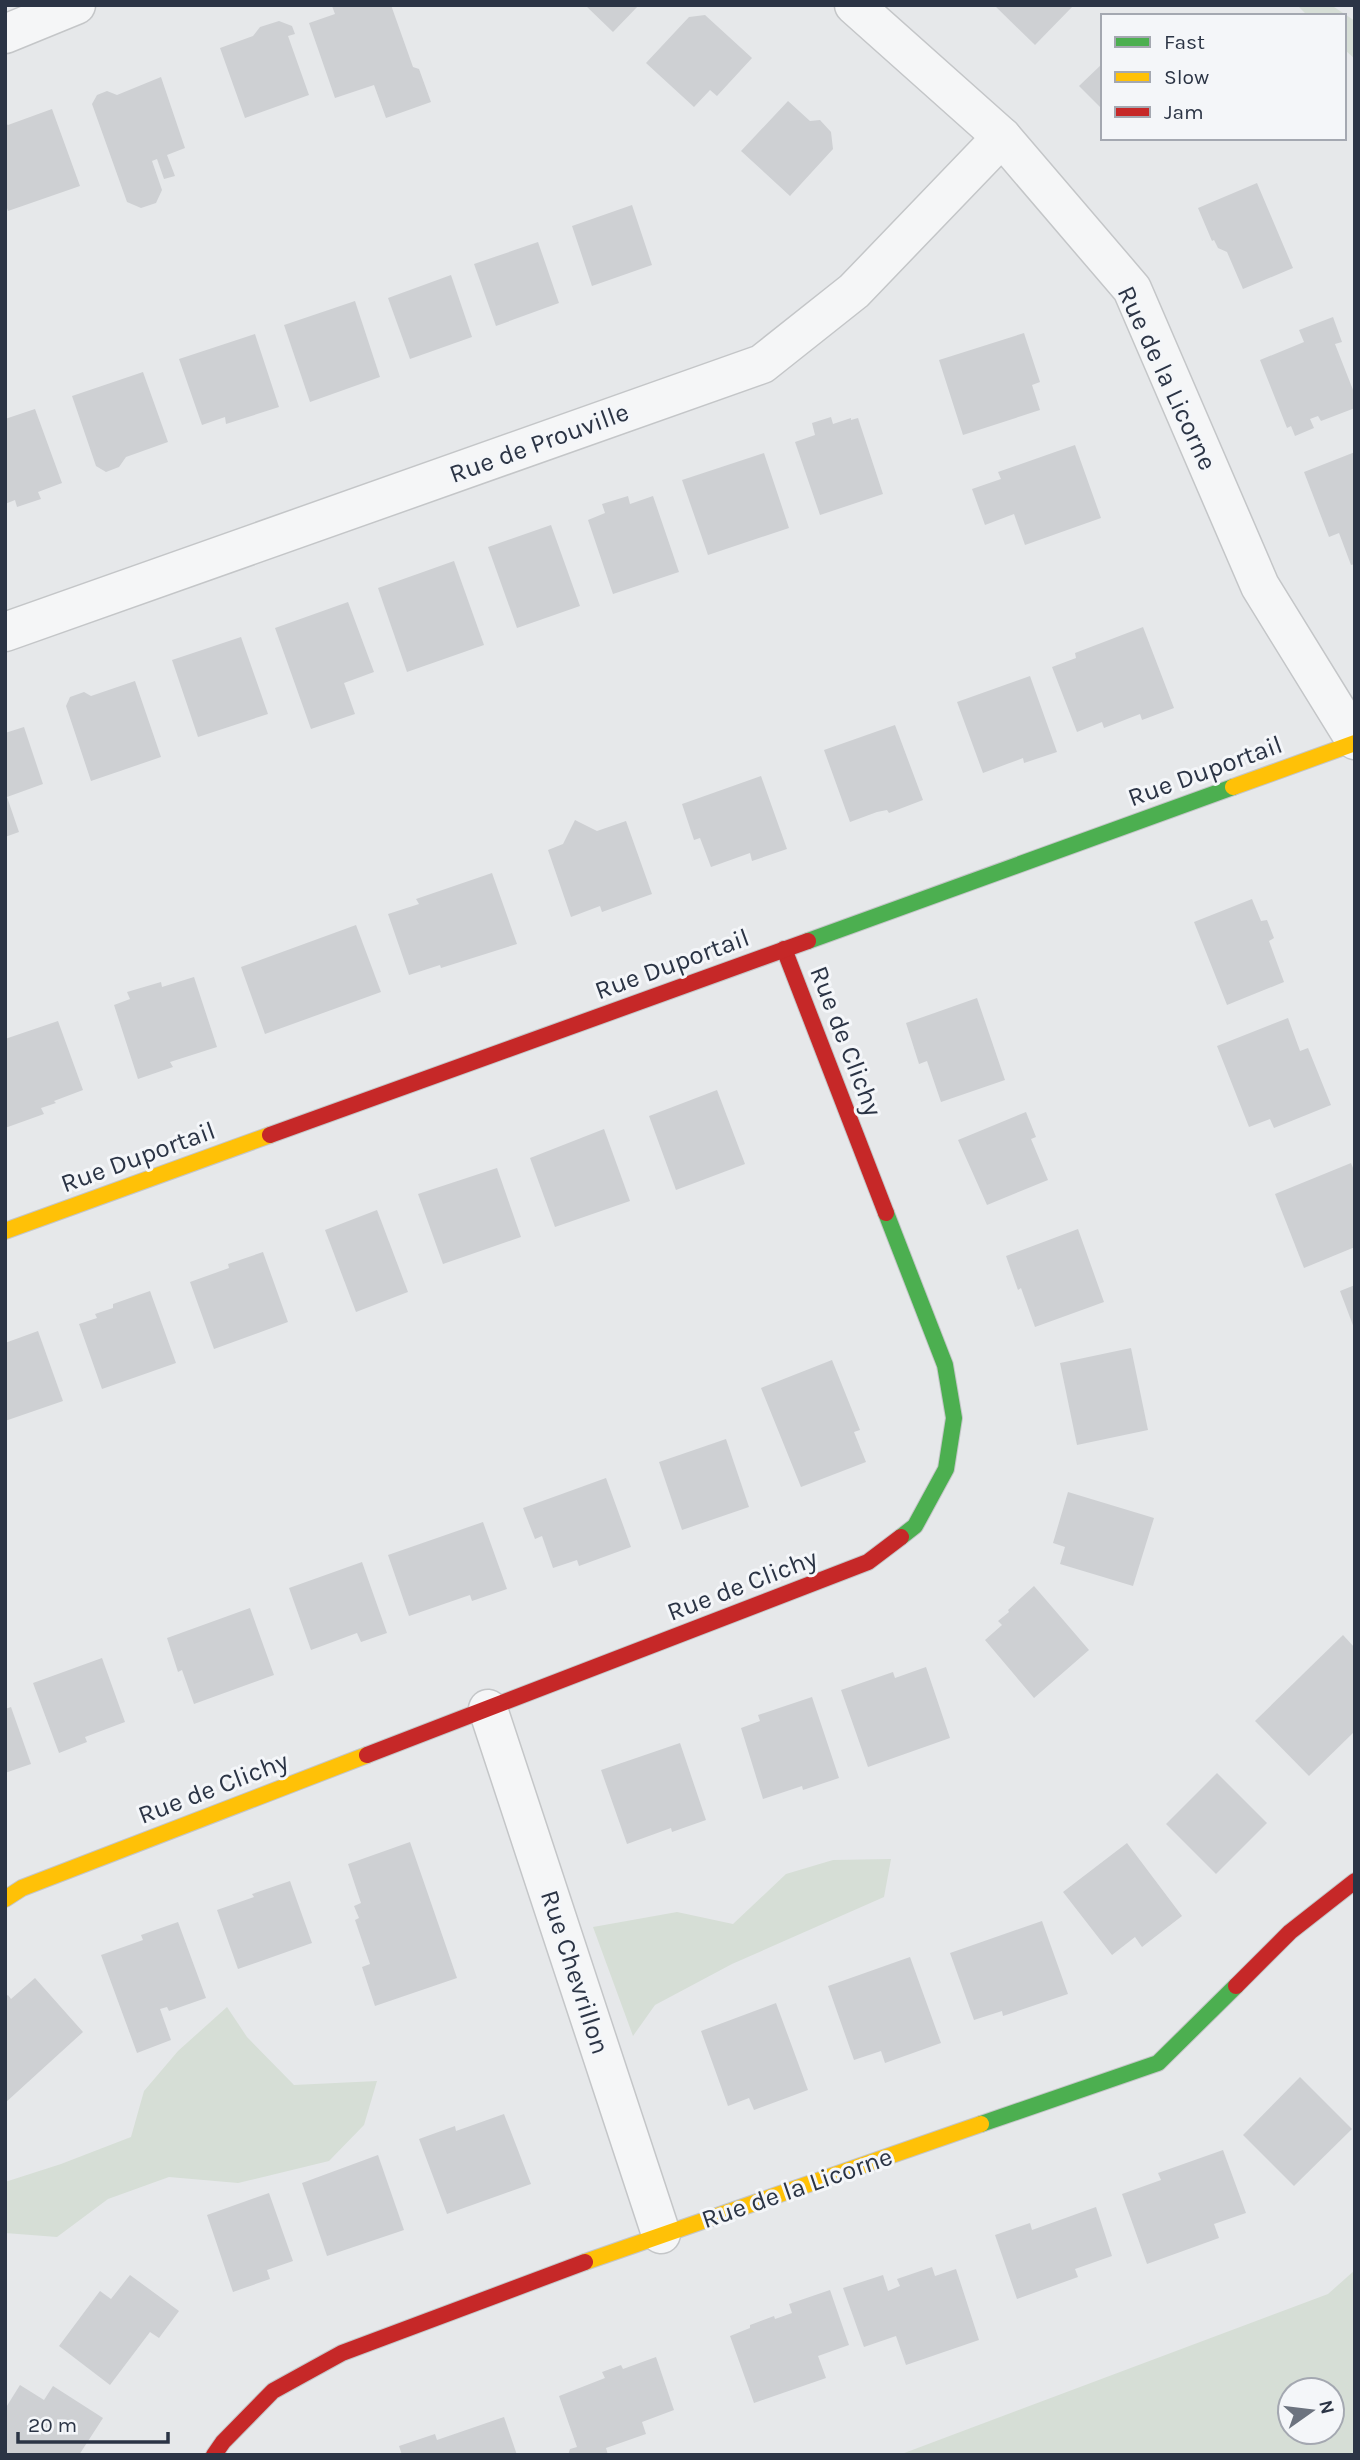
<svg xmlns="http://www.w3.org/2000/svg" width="1360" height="2460" font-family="Karla,sans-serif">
  <rect width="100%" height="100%" fill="#e6e8ea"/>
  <!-- green -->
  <g fill="#d6ded6" fill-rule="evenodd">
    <path d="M1297,5H1331L1355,21V59L1344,49V16H1308Z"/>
    <path d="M891,1859L884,1897L732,1964L655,2005L633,2036L593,1927L677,1912L733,1924L786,1874L833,1860Z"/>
    <path d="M227,2007L247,2037L294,2085L377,2081L364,2125L329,2161L238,2183L169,2177L108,2199L57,2237L5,2233V2182L61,2164L131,2137L144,2091L178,2051Z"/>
    <path d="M1355,2270V2455H899L1328,2294ZM1290,2390H1332V2432H1290Z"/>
  </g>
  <!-- building -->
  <g fill="#ced0d3">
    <path d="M335,5H391L413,67L419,69L431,102L386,118L374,85L335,98L309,23L335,14L332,6Z"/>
    <path d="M585,5H639L613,32Z"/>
    <path d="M994,5H1074L1035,45Z"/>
    <path d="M705,15L752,58L717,96L710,90L694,107L646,63L689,17Z"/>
    <path d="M279,21L292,26L295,34L288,36L309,95L245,118L220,48L253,36L260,27Z"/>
    <path d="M1103,63V110L1079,86Z"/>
    <path d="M161,77L185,148L167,155L175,176L164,179L157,159L152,161L162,190L156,203L141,208L127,202L92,104L97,95L107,91L117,95Z"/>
    <path d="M788,101L810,121L820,120L831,132L833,149L790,196L741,151Z"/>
    <path d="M52,109L80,186L8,211L5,202V123L8,125Z"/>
    <path d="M1257,183L1293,268L1243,289L1227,252L1218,248L1214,240L1212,241L1198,208Z"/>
    <path d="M632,205L652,265L592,286L572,226Z"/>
    <path d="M538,242L559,303L496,326L474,264Z"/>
    <path d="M451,275L472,337L410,359L388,298Z"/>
    <path d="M355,301L380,377L310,402L284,325Z"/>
    <path d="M1333,317L1342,342L1335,344L1355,395V408L1321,421L1318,416L1310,419L1314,428L1295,436L1291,426L1287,428L1260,360L1304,342L1299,330Z"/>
    <path d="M1024,333L1040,382L1032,385L1040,410L963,435L939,360Z"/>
    <path d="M255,334L279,407L226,424L225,417L202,425L179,359Z"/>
    <path d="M143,372L168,442L126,457L119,467L106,472L96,466L72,396Z"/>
    <path d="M35,409L62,483L38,492L41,499L17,507L15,500L5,504V419Z"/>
    <path d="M831,417L833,424L851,418V420L858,418L883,494L820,515L795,442L815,435L812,423Z"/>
    <path d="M1075,445L1101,518L1025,545L1014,514L985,525L972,489L1001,479L998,472Z"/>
    <path d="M1355,452V564L1351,565L1339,533L1329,537L1304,472Z"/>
    <path d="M764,453L789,528L708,555L682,480Z"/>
    <path d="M628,496L630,504L653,496L679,572L613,594L588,520L605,513L602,504Z"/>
    <path d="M551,525L580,606L517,628L488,547Z"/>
    <path d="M454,561L484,645L407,672L378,588Z"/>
    <path d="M348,602L374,672L344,683L355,714L311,729L275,628Z"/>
    <path d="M1143,627L1174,708L1142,720L1140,714L1104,728L1102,722L1077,732L1052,667L1076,658L1075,653Z"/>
    <path d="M241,637L268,714L198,737L172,660Z"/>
    <path d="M1030,676L1057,752L1024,763L1023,758L983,773L957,702Z"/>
    <path d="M135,681L161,757L91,781L66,706L70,697L84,692L91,696Z"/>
    <path d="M895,725L923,800L889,813L887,810L877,812L850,822L824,750Z"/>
    <path d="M24,727L43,784L7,797L19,832L5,837V733Z"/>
    <path d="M761,776L787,849L752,861L750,853L711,867L700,838L694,840L682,804Z"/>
    <path d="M575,820L597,831L626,821L652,894L602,912L600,906L571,917L548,850L563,844Z"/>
    <path d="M492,873L517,944L441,968L440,965L409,975L388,914L419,904L416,899Z"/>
    <path d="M1252,899L1261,921L1267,920L1274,938L1269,941L1284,982L1227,1005L1194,922Z"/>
    <path d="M356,925L381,992L265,1034L241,967Z"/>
    <path d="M194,977L217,1047L170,1062L173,1067L138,1079L114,1005L130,999L127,992L161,982L162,987Z"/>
    <path d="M977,998L1005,1080L941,1102L927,1061L919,1064L906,1023Z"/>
    <path d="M1288,1018L1300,1051L1308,1048L1331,1105L1274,1128L1270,1119L1249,1127L1217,1046Z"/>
    <path d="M58,1021L83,1090L54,1101L56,1103L41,1108L44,1114L5,1128V1039Z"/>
    <path d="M717,1090L745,1164L676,1190L649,1116Z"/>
    <path d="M1026,1112L1036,1137L1031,1139L1048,1180L987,1205L958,1140Z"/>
    <path d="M604,1129L630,1201L555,1227L530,1158Z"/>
    <path d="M1351,1163L1355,1173V1247L1304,1268L1275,1194Z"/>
    <path d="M497,1168L521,1237L443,1264L418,1194Z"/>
    <path d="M377,1210L408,1292L356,1312L325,1230Z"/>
    <path d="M1078,1229L1104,1302L1035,1327L1021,1288L1018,1290L1006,1256Z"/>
    <path d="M263,1252L288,1322L214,1349L190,1282L229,1268L228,1264Z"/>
    <path d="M1355,1285V1328H1354L1340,1291Z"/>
    <path d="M150,1291L176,1363L102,1389L79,1324L97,1318L95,1314L113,1308V1304Z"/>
    <path d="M38,1331L63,1401L5,1421V1343Z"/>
    <path d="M1131,1348L1148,1430L1077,1445L1060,1363Z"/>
    <path d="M832,1360L860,1430L854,1432L866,1462L801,1487L761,1388Z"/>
    <path d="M726,1439L749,1507L682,1530L659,1462Z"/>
    <path d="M606,1478L631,1547L579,1566L577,1560L553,1568L542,1536L535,1539L523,1508Z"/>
    <path d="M1068,1492L1154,1518L1133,1586L1060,1564L1065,1547L1053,1543Z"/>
    <path d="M483,1522L507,1589L472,1601L470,1595L409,1616L388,1555Z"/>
    <path d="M362,1562L387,1633L361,1642L357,1633L311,1650L289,1588Z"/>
    <path d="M1034,1586L1089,1650L1034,1698L985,1640L1002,1625L998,1621L1009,1612L1008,1610Z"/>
    <path d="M250,1608L274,1675L194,1704L182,1670L178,1672L167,1638Z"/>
    <path d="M1343,1635L1355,1648V1731L1309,1776L1255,1721Z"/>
    <path d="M102,1658L125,1722L85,1737L87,1742L59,1753L33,1683Z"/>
    <path d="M926,1667L950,1738L868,1767L841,1690L893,1672L895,1678Z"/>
    <path d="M812,1697L839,1778L803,1790L802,1786L763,1799L741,1728L760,1721L758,1715Z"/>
    <path d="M11,1707L31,1764L5,1773V1709Z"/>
    <path d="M680,1743L706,1820L672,1832L671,1828L627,1844L601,1770Z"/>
    <path d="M1217,1773L1267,1823L1216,1874L1166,1824Z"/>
    <path d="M410,1842L457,1978L375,2006L362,1967L370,1964L355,1920L359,1918L354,1906L361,1903L348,1864Z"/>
    <path d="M1127,1843L1182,1916L1142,1947L1135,1937L1112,1955L1063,1892Z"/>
    <path d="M290,1881L312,1943L238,1969L217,1910L254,1897L252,1894Z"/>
    <path d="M1042,1921L1068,1994L1003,2016L1002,2011L974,2020L950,1953Z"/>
    <path d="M178,1922L206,1998L169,2011L167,2007L160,2009L171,2040L137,2053L101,1955L143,1940L141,1935Z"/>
    <path d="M910,1957L941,2043L885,2063L881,2051L854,2060L828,1986Z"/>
    <path d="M35,1978L83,2032L5,2103V1997L8,1995L11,1999Z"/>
    <path d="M776,2003L808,2090L754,2110L749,2098L728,2106L701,2031Z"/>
    <path d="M1300,2077L1352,2129L1294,2186L1243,2135Z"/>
    <path d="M504,2114L531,2184L447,2214L419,2139L455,2126L456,2131Z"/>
    <path d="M1223,2150L1246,2213L1214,2224L1219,2238L1147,2264L1122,2194L1161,2180L1158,2173Z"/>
    <path d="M378,2155L404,2230L327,2256L302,2183Z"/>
    <path d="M269,2193L293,2261L267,2270L270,2279L233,2292L207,2215Z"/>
    <path d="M1096,2207L1112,2256L1075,2269L1078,2277L1017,2299L995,2235L1030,2223L1032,2230Z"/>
    <path d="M932,2267L935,2276L956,2269L979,2340L906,2365L896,2336L864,2347L843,2288L883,2275L888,2291L900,2286L897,2279Z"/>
    <path d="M130,2275L179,2311L159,2338L150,2332L110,2385L59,2346L100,2291L111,2299Z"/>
    <path d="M830,2290L849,2345L818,2356L826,2378L754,2403L730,2336L750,2328V2325L774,2316L775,2319L792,2313L789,2304Z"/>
    <path d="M656,2357L674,2410L642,2422L646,2434L606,2448L608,2455H568L570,2449L577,2447L559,2396L605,2378L602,2372L621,2365L623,2369Z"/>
    <path d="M20,2385L44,2400L53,2386L103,2418L79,2455H5V2409Z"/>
    <path d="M504,2417L517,2455H402L399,2446L435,2434L437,2440Z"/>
  </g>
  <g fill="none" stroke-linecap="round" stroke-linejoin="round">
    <defs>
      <g id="street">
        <path d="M854,5L1002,137L1132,289L1260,586L1355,740"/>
        <path d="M5,34L76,5"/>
        <path d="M5,632L762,364L854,291L1002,137"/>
        <path d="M488,1709L661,2234"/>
      </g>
      <g id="fast">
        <path d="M808,941L1233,787"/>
        <path d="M886,1213L945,1365L954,1418L946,1469L915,1526L901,1537"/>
        <path d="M981,2124L1158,2063L1236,1986"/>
      </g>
      <g id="slow">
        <path d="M1233,787L1355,743"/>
        <path d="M5,1231L270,1135"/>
        <path d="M5,1899L22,1888L367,1755"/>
        <path d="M585,2262L981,2124"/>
      </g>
      <g id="jam">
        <path d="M784,949L886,1213"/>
        <path d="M270,1135L808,941"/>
        <path d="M367,1755L868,1562L901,1537"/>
        <path d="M1236,1986L1290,1932L1355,1881"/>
        <path d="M214,2455L223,2442L273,2391L342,2353L585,2262"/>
      </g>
    </defs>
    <!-- street casing -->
    <use href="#street" stroke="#c4c6c8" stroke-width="41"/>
    <!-- fast casing -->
    <use href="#fast" stroke="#c4c6c8" stroke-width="18"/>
    <!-- slow casing -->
    <use href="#slow" stroke="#c4c6c8" stroke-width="18"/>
    <!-- jam casing -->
    <use href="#jam" stroke="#c4c6c8" stroke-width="18"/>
    <!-- street -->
    <use href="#street" stroke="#f5f6f7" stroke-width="38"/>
    <!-- fast -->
    <use href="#fast" stroke="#4caf50" stroke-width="16"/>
    <!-- slow -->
    <use href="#slow" stroke="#ffc107" stroke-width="16"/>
    <!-- jam -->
    <use href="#jam" stroke="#c62828" stroke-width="16"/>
  </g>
  <g text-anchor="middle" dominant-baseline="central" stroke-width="6" stroke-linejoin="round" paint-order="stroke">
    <!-- street labels -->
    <g font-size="26" fill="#2b3445" stroke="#f4f6f9">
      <text transform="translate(1167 378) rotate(65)">Rue de la Licorne</text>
      <text transform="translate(539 443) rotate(-20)">Rue de Prouville</text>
      <text transform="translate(1205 771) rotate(-20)">Rue Duportail</text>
      <text transform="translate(672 964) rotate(-20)">Rue Duportail</text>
      <text transform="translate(846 1041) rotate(69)">Rue de Clichy</text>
      <text transform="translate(138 1157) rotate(-20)">Rue Duportail</text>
      <text transform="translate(742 1585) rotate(-21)">Rue de Clichy</text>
      <text transform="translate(213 1788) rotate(-21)">Rue de Clichy</text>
      <text transform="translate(575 1972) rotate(72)">Rue Chevrillon</text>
      <text transform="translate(797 2188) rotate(-19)">Rue de la Licorne</text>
    </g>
  </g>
  <!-- border -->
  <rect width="1360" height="2460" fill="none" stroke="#2b3445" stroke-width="14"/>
  <!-- legend -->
  <rect x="1101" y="14" width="245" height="126" fill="#f4f6f9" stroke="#a4a8b1" stroke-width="2"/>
  <rect x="1115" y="37" width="35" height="10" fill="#4caf50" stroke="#a4a8b1" stroke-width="2"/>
  <text x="1164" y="49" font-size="21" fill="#2b3445">Fast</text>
  <rect x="1115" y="72" width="35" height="10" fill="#ffc107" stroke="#a4a8b1" stroke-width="2"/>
  <text x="1164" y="84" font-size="21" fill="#2b3445">Slow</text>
  <rect x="1115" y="107" width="35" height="10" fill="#c62828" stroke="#a4a8b1" stroke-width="2"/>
  <text x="1164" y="119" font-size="21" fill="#2b3445">Jam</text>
  <!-- north arrow -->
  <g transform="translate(1311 2411) rotate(76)"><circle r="33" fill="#f4f6f9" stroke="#a4a8b1" stroke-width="2"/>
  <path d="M0-5L12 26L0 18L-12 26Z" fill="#6c737f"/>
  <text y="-10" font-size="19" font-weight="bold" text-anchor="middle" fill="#2b3445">N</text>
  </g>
  <!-- scale -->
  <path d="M18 2432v10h150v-10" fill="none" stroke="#2b3445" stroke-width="3.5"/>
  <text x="28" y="2432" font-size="21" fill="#2b3445" stroke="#f4f6f9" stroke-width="5" paint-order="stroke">20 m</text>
</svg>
